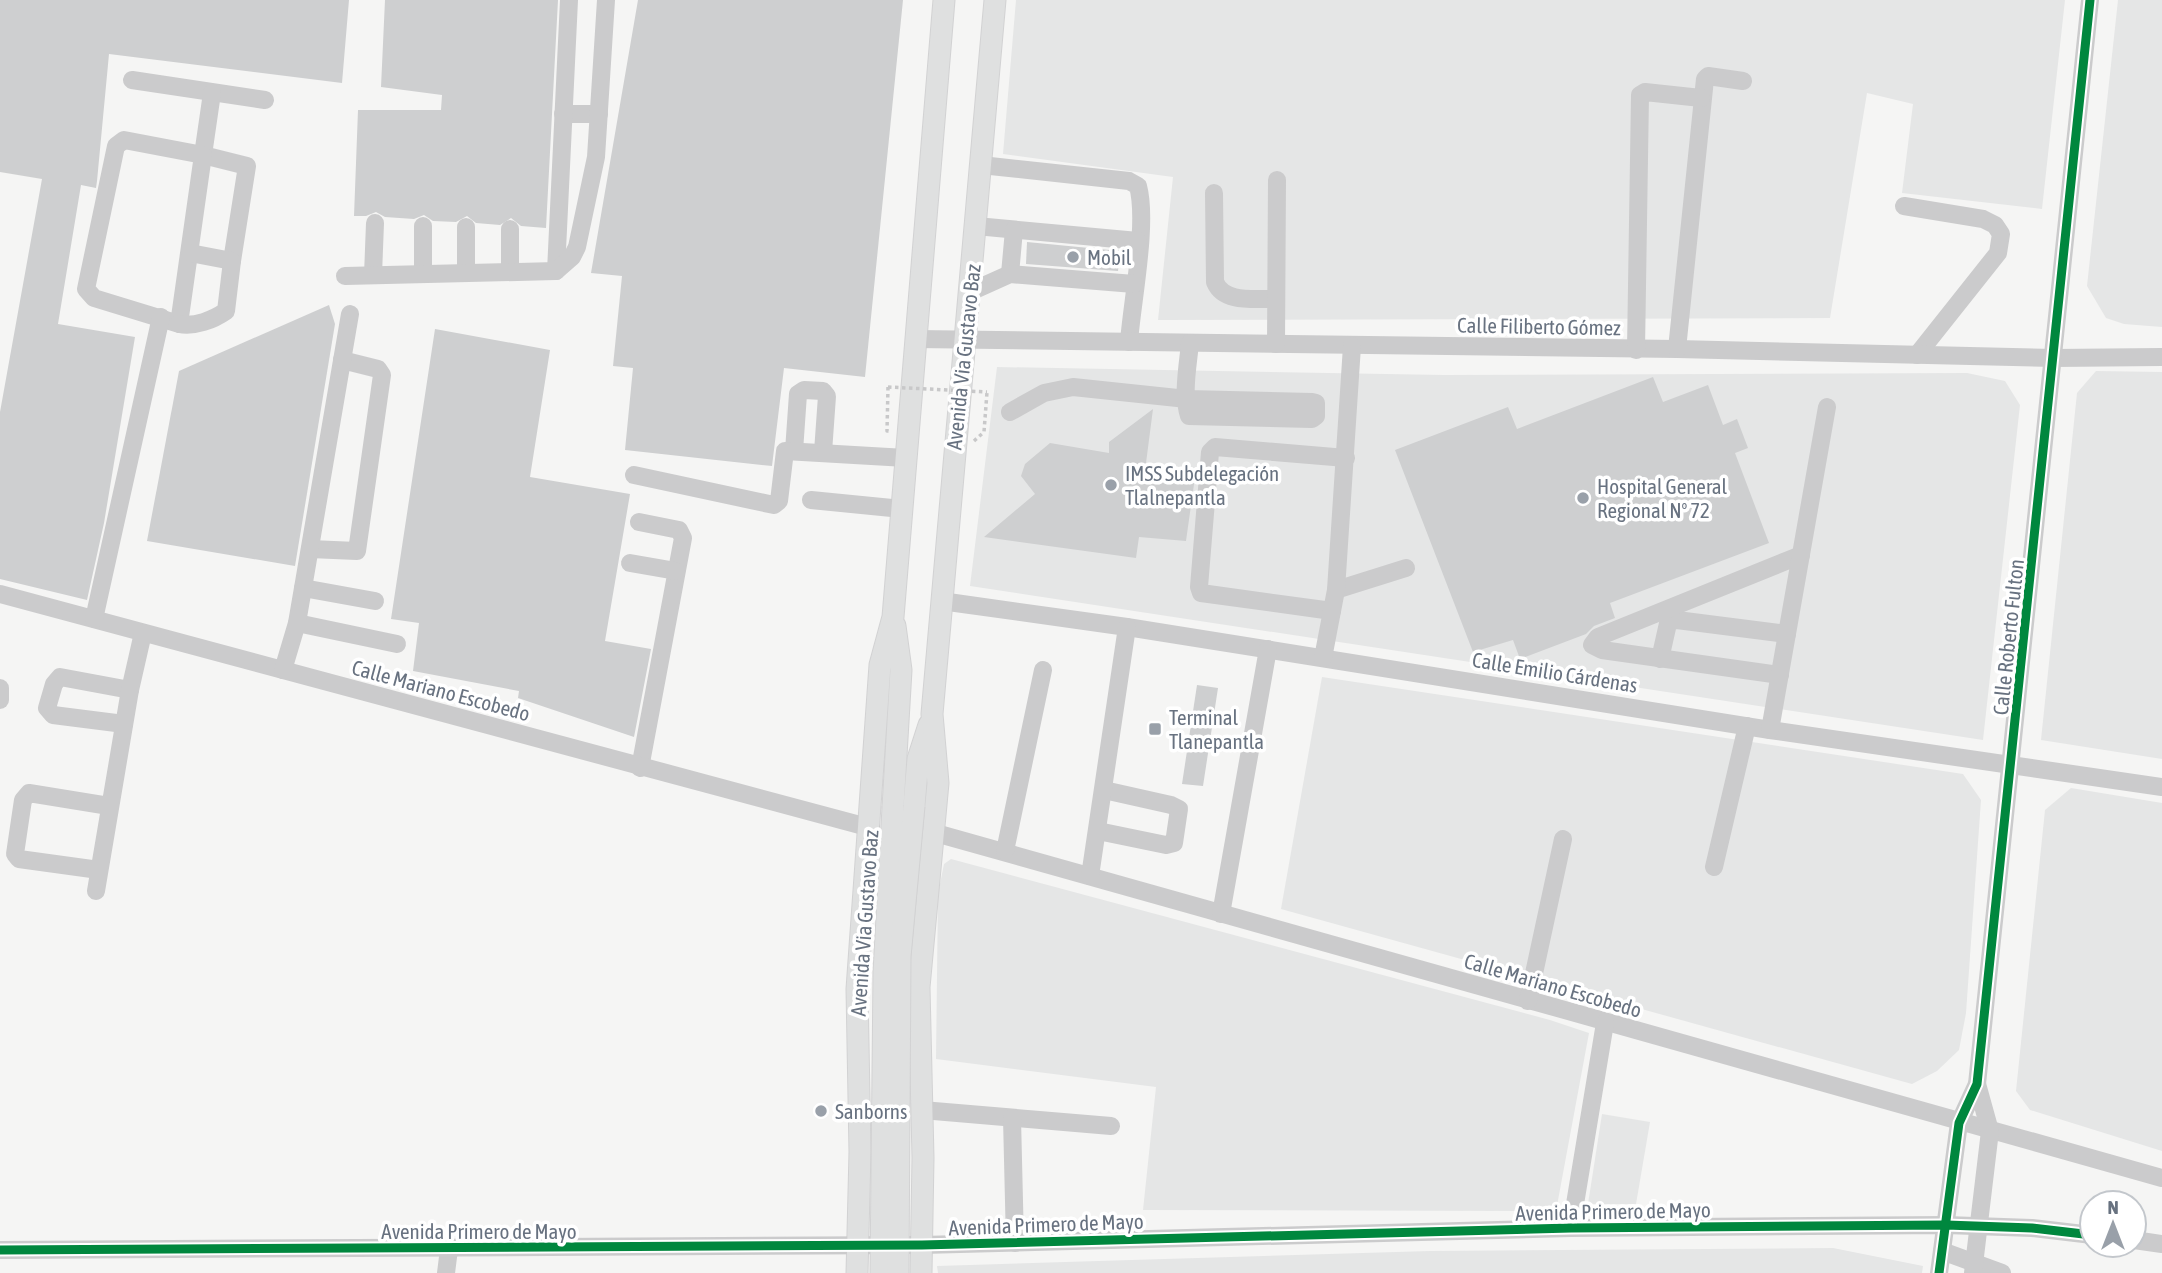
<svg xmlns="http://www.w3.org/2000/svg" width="2162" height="1273" font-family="'Asap Condensed',sans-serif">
  <rect width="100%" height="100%" fill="#f5f5f4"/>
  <!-- built -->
  <g fill="#e5e6e6">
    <path d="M1016,0H2065L2042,209L1902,193L1913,104L1867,93L1830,318L1158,320L1173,177L1003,154Z"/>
    <path d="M2118,0H2162V327L2124,324L2106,318L2087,286Z"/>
    <path d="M997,367L1444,375L1967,373L2005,381L2020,405L1983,740L970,586Z"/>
    <path d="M2096,371L2162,372V759L2041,740L2077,393Z"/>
    <path d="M1322,677L1963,774L1981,800L1966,1013L1959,1050L1937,1071L1912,1084L1281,909Z"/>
    <path d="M2071,788L2162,803V1151L2030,1110L2016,1091L2045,810Z"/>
    <path d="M951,859L1550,1020L1589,1033L1556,1211L1143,1210L1156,1087L936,1059L938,894L944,864Z"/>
    <path d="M1602,1114L1650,1122L1636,1204H1588Z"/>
    <path d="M1833,1248L1923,1266L1922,1273H938L937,1266L1430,1251Z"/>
  </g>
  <!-- building -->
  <g fill="#cecfd0">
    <path d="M0,0H349L342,83L109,54L97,181L96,188L81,185L58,324L135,337L104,523L87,600L0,579V412L42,179L0,172Z"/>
    <path d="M385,0H558L546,228L521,226L511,218L500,225L476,223L467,216L456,222L433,221L424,215L414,219L385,217L376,212L366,216H354L358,110H441L442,95L381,87Z"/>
    <path d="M638,0H903L865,377L784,368L772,466L625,450L633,368L613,366L622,276L591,273Z"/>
    <path d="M1027,242L1120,251L1118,271L1026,264Z"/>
    <path d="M329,305L335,324L295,566L147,541L179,371Z"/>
    <path d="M435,329L550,350L530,477L630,494L605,641L651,649L634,737L518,698L519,691L413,671L419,623L391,619Z"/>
    <path d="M1653,377L1663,402L1708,385L1723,425L1737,419L1748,448L1735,453L1769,543L1610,603L1615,618L1594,626L1586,634L1520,659L1513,640L1473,652L1395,450L1508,407L1517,429Z"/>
    <path d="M1153,409L1146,463L1196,470L1186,541L1139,537L1136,558L984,537L1035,494L1021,476L1025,464L1050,443L1109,453V442Z"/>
    <path d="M1197,685L1218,688L1203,786L1182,784Z"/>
  </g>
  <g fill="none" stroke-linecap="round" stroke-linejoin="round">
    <defs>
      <g id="major">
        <path d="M914,806L918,759L929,725"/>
        <path d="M893,807L901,670L895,626"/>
        <path d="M857,1273L860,1152L857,989L880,665L893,617L944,0"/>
        <path d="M921,1273L923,1158L919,987L938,783L932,714L995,0"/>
      </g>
    </defs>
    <!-- major casing -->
    <use href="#major" stroke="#d2d2d3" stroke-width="23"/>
    <!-- path -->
    <g stroke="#c8c8c9" stroke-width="3.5" stroke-dasharray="3.5 3.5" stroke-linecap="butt">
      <path d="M888,387L887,431H892"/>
      <path d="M974,441L984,432L987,392"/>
    </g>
    <!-- minor -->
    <g stroke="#cbcbcc" stroke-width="18">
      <path d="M132,80L265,100"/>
      <path d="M212,93L203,155L247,166L232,261"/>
      <path d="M563,114H599"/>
      <path d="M124,140L203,155L179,324L94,298L86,289L116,146Z"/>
      <path d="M981,165L1129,181L1138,186C1148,224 1132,301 1129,342"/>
      <path d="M1214,193L1215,282C1224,304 1256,298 1276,299"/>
      <path d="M1904,206L1983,219L1995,225L2001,234L1998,253L1917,355"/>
      <path d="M976,226L1138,241"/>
      <path d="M510,229V272"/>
      <path d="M556,271L569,0"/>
      <path d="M466,273V227"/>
      <path d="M423,274V226"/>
      <path d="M1010,274L1014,230"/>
      <path d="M373,275L375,223"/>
      <path d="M345,276L556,271L572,257L577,247L596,157L606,0"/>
      <path d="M970,292L1010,274L1134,284"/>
      <path d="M179,324C195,327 213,320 226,311L232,261L190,253"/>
      <path d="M915,339L1677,349L2053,358L2162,357"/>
      <path d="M1276,344L1277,180"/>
      <path d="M1677,349L1705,79L1708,76L1743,81"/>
      <path d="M1636,350L1640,95L1645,92L1701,98"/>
      <path d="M1010,412L1044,393L1073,387L1187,399L1312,402L1316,403V416L1312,419L1189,416C1182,395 1188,365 1190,343"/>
      <path d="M794,451L798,394L804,390L823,391L827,396L823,452"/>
      <path d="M634,475L774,505L779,501L785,451L906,458"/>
      <path d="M811,500L902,509"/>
      <path d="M639,522L679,530L683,538L640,768"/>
      <path d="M310,549L357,551L382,375L378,369L342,360"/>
      <path d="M630,563L676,571"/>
      <path d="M303,588L375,601"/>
      <path d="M1336,590L1406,568"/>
      <path d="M0,594L871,828"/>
      <path d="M941,601L1127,627L1770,730L2162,787"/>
      <path d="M1332,611L1201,593L1199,587L1210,452L1215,447L1346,458"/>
      <path d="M94,619L161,317"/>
      <path d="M297,623L397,644"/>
      <path d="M1323,658L1336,590L1352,346"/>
      <path d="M1660,659L1669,619L1787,634"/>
      <path d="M283,670L297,623L350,314"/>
      <path d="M1780,675L1602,650L1592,645L1598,637L1801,555"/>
      <path d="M0,688V700"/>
      <path d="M124,724L53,715L47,708L54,684L60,677L130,690"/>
      <path d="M1770,730L1827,407"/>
      <path d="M1098,831L1166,845L1174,843L1179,809L1171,805L1104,790"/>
      <path d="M932,832L2162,1178"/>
      <path d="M1005,851L1043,670"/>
      <path d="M1714,867L1747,726"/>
      <path d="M99,870L19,859L15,854L23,800L29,793L109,806"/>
      <path d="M1090,876L1127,627"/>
      <path d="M96,891L130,690L143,633"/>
      <path d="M1221,914L1268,649"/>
      <path d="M1528,1001L1563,839"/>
      <path d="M922,1110L1111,1126"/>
      <path d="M1012,1118L1015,1243"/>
      <path d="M1571,1228L1605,1023"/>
      <path d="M2134,1240L2162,1244"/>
      <path d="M0,1250L922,1245L1571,1228L1946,1225L2032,1228L2092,1235"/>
      <path d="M1942,1251L2002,1273"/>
      <path d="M446,1273L449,1249"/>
      <path d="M1939,1273L1959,1123L1977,1084L2090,0"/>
      <path d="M1973,1273L1990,1131L1977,1084"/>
    </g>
    <!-- major -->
    <use href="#major" stroke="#dfe0e0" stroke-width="21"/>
    <defs>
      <g id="major-bridge">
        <path d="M881,1273L884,972L893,807"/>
        <path d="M898,1273L900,956L914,806"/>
      </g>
    </defs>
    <!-- major-bridge casing -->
    <use href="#major-bridge" stroke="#d2d2d3" stroke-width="23" stroke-linecap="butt"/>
    <!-- path-bridge -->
    <path stroke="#c8c8c9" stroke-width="3.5" stroke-dasharray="3.5 3.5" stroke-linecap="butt" d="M888,387L987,392"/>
    <!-- major-bridge -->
    <use href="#major-bridge" stroke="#dfe0e0" stroke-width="21"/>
    <defs>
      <g id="cycleway">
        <path d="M0,1250L922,1245L1571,1228L1946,1225L2032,1228L2092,1235"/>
        <path d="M1939,1273L1959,1123L1977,1084L2090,0"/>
      </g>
    </defs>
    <!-- cycleway casing -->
    <use href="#cycleway" stroke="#fff" stroke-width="13"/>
    <!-- cycleway -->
    <use href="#cycleway" stroke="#00873e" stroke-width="9"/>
  </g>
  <!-- markers -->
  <g fill="#99a0a9" stroke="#fff" stroke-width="2.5">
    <circle cx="1073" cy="257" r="7"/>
    <circle cx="1111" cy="485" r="7"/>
    <circle cx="1583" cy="498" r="7"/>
    <rect x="1148" y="722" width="14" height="14" rx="3.5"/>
    <circle cx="821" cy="1111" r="7"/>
  </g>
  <g text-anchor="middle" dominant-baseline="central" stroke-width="7" stroke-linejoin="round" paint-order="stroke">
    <!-- poi labels -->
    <g font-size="21" fill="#687280" stroke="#fff" text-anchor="start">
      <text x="1087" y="257">Mobil</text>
      <text x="1125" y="473">IMSS Subdelegación<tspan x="1125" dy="24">Tlalnepantla</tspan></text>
      <text x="1597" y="486">Hospital General<tspan x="1597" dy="24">Regional N° 72</tspan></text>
      <text x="1169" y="717">Terminal<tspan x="1169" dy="24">Tlanepantla</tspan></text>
      <text x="835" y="1111">Sanborns</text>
    </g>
    <!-- street labels -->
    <g font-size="21" fill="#687280" stroke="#fff">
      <text transform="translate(1539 326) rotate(1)">Calle Filiberto Gómez</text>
      <text transform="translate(963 357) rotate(-84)">Avenida Via Gustavo Baz</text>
      <text transform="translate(2008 637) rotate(-84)">Calle Roberto Fulton</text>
      <text transform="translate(1555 672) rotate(9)">Calle Emilio Cárdenas</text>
      <text transform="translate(441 690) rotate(15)">Calle Mariano Escobedo</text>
      <text transform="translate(864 923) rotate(-86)">Avenida Via Gustavo Baz</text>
      <text transform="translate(1553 985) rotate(16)">Calle Mariano Escobedo</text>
      <text transform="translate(1613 1211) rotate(-1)">Avenida Primero de Mayo</text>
      <text transform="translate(1046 1224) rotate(-2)">Avenida Primero de Mayo</text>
      <text x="479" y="1231">Avenida Primero de Mayo</text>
    </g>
  </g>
  <!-- north arrow -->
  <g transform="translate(2113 1224)"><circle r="33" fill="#ffffff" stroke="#c3c7cc" stroke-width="2"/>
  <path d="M0-5L12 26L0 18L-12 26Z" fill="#99a0a9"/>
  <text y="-10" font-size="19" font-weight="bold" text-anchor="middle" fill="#687280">N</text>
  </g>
</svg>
